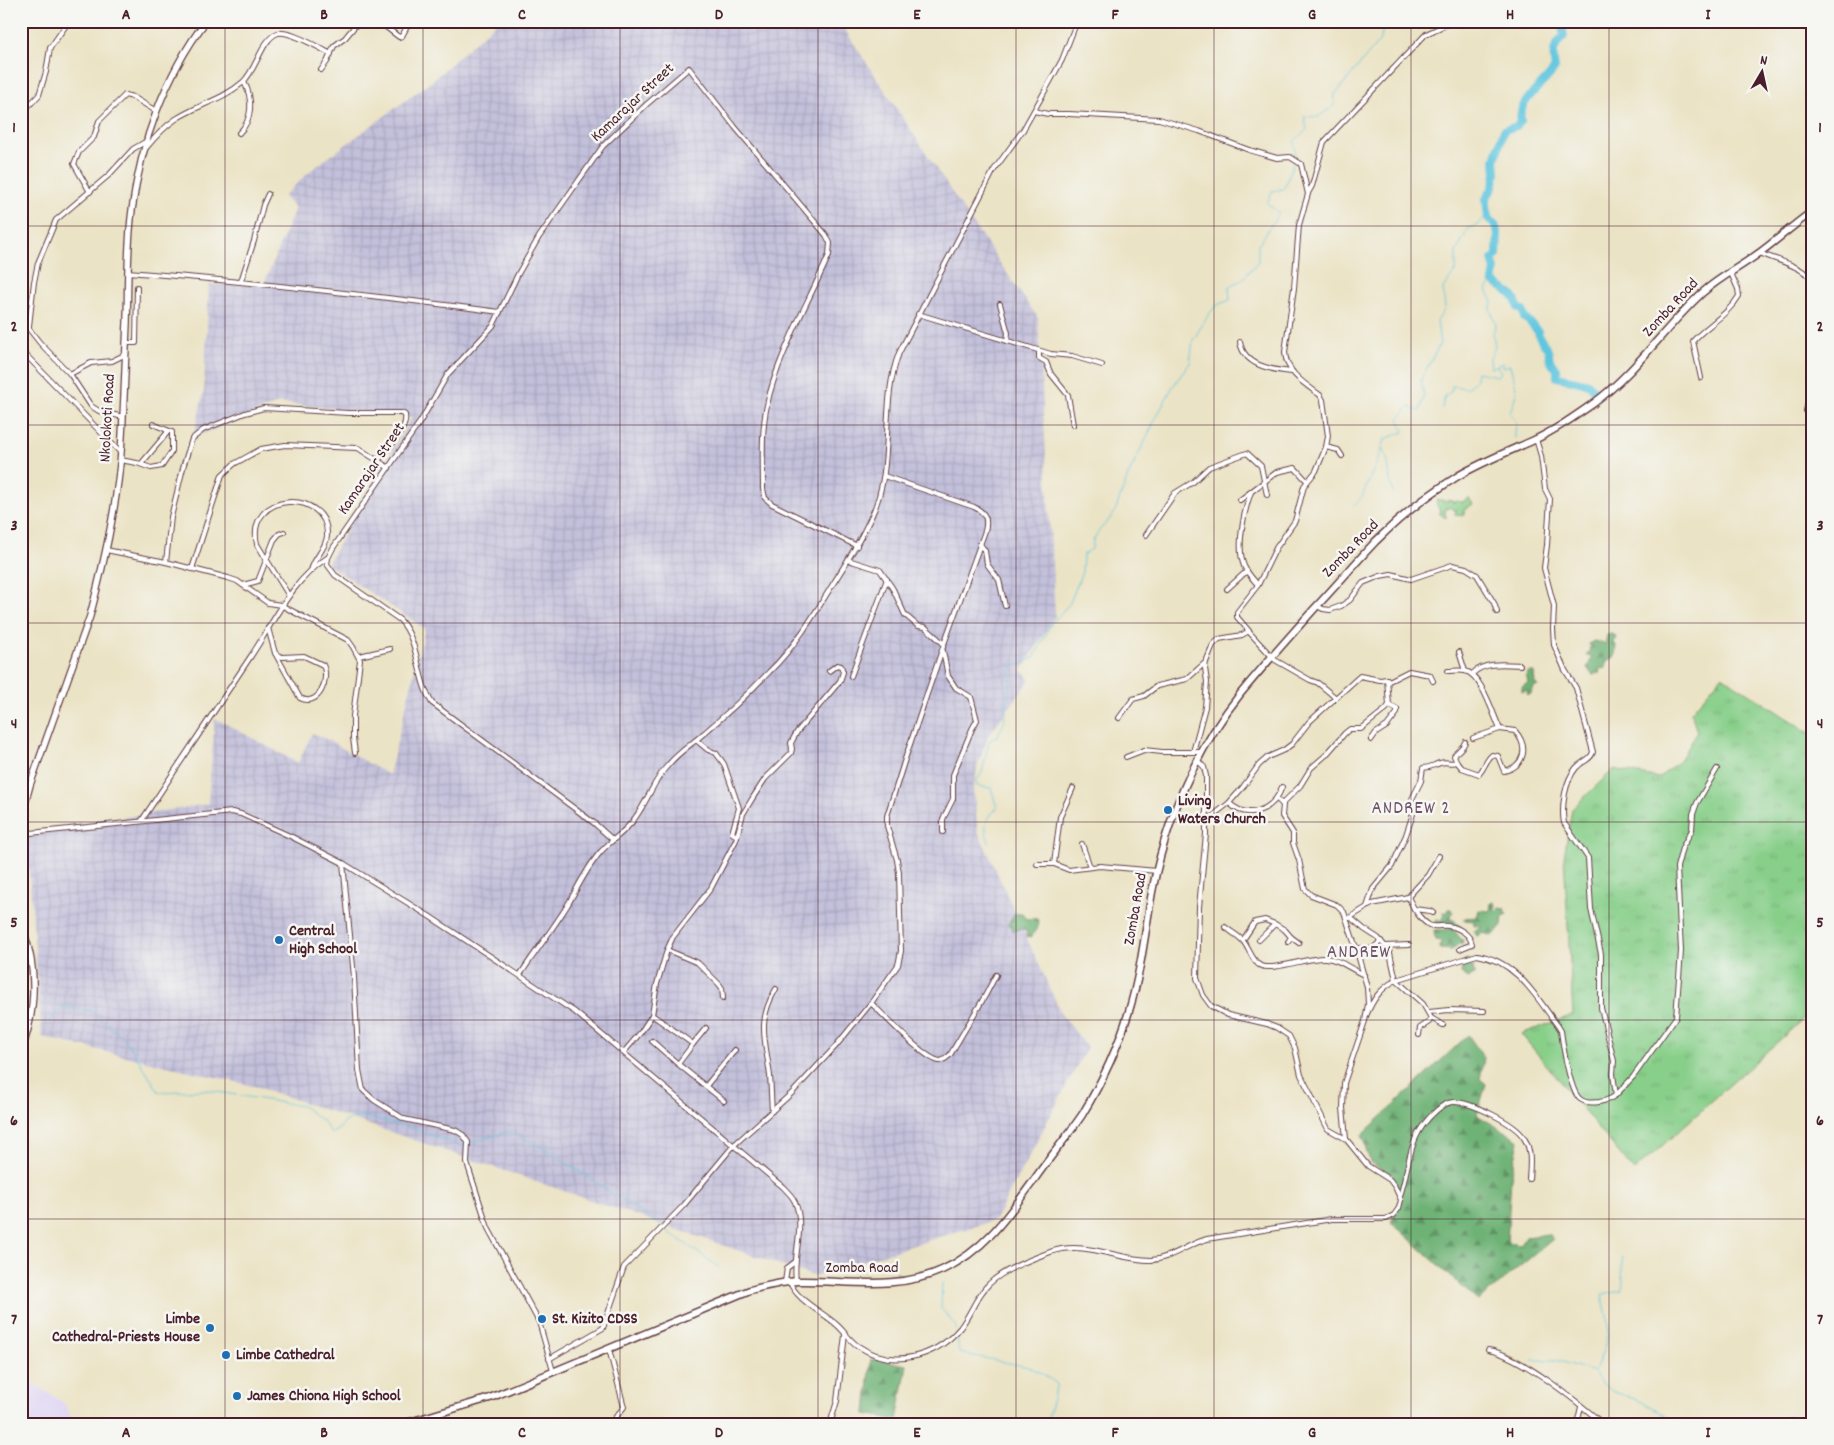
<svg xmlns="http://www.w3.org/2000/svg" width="1834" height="1445" font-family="Dekko,sans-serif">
  <defs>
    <pattern id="industrial-grid" width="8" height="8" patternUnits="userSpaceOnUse" patternTransform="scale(1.25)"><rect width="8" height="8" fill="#c3c0db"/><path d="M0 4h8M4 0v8" fill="none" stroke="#a9a5bc"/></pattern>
    <pattern id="grass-tufts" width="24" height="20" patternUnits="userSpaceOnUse" patternTransform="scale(1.25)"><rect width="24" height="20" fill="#88cf8a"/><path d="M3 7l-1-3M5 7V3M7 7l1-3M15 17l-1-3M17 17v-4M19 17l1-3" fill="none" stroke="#77b177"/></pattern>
    <pattern id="forest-firs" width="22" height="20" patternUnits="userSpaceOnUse" patternTransform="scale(1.25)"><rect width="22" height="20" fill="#6eb276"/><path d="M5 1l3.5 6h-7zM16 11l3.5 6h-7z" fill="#5c9061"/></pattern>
    <pattern id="park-dots" width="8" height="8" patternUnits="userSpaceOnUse" patternTransform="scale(1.25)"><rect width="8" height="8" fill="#88cf8a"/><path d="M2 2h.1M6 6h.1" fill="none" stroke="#77b177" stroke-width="1.8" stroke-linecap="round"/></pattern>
  </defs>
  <rect width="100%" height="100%" fill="#f6f6f2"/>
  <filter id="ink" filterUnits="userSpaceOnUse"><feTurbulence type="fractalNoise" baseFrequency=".02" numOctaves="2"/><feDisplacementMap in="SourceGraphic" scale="10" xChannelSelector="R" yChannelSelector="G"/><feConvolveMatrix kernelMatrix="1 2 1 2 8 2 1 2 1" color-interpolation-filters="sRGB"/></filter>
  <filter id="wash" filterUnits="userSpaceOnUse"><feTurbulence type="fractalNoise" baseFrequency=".0096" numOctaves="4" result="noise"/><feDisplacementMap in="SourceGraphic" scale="20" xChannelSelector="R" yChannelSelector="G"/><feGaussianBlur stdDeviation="1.12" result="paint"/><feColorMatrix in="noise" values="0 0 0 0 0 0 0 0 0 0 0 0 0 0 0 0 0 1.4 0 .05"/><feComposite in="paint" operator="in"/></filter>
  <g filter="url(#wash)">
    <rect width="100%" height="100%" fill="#ebe3c5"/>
    <!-- built -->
    <path fill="#dfd4f5" d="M21,1376L64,1403L74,1424H21Z"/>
    <!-- industrial -->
    <path fill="url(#industrial-grid)" d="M498,21H839L965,212L1038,318L1055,616L1022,670L1030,680L988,736L978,764L973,790L978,831L1062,1015L1087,1047L995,1220L813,1276L258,1087L42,1037L26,833L208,804L215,718L298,763L312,733L328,740L389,775L425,629L327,564L412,417L280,403L194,437L204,390L209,285H257L264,284L295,208L284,196L310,171L432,81Z"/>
    <!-- grass -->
    <path fill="url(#grass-tufts)" stroke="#69775a" d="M1722,676L1813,735V1010L1634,1171L1521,1034L1573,1015L1564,857L1572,809L1614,769L1659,778L1680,760L1697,732L1691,712Z"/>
    <!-- forest -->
    <g fill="url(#forest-firs)" stroke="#5c6850">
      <path d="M1611,634L1616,636L1614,643L1616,645L1615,657L1606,661V668L1599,669L1600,673H1595L1594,676L1587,668L1592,658L1586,655L1590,651L1589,648H1594L1589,645L1590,643L1594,641L1605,644L1607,635Z"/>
      <path d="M1529,672H1534L1535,684L1538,686L1534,687L1530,695L1527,694L1528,690L1522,692V687L1528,683L1526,674Z"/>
      <path d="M1494,902L1496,904L1495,910L1496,911L1500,908L1505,909L1504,912L1507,914L1503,916L1502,925L1493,936L1483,933L1477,936L1474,931L1481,928L1480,925L1474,926V921L1465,920V918L1477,917L1479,910L1490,911L1491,903Z"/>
      <path d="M1449,909H1452L1453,912L1450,919L1454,920L1460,926L1458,930L1442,925V924H1439L1438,926L1432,925L1436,922L1437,920H1443L1444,916L1443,912L1447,913Z"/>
      <path d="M1022,913L1027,919L1035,918L1038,920L1037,929L1031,937L1026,936L1027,932L1022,929L1013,931L1012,926L1008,923L1015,914Z"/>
      <path d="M1453,929L1460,938L1463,940L1462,944L1458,945L1452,950L1440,949L1439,946L1442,941L1435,940L1434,930Z"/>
      <path d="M1467,959L1471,961L1468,966L1474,967L1473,970L1475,974L1468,978L1461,973L1463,961Z"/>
      <path d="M1468,1035L1484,1058L1480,1079L1486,1084L1477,1115L1519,1140L1511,1178L1507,1243L1521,1245L1526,1237L1548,1234L1553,1239L1478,1301L1391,1222L1403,1196L1393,1176L1370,1162L1362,1135Z"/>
      <path d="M871,1359L907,1365L897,1420L866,1414Z"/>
    </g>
    <!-- park -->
    <path fill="url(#park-dots)" stroke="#69775a" d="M1469,498L1473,504L1464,510V516L1455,515L1456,510H1453L1451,507L1445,510L1446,518L1440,514L1439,509L1436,503L1437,500H1442L1447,502V500L1453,501L1454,503L1457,501L1462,502Z"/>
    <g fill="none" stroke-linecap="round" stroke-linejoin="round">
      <!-- stream -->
      <g stroke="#61c6df" stroke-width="1">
        <path d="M1296,158L1294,142L1307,129L1304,116L1318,117L1334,106L1335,94L1381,39L1384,21"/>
        <path d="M1493,281L1487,290L1493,302L1490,308L1496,325L1493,333L1495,346L1490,358L1491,368L1503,363V367L1510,365L1517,391L1510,413L1516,422L1515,438"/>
        <path d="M1442,408L1445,396L1451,392L1452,386L1467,388L1476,380L1477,372L1497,376L1501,373L1497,366"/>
        <path d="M1383,447C1390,459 1388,478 1393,492"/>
        <path d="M1354,505L1362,497L1382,450L1385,439L1404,432L1399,419L1408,407L1420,411L1424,396L1421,379L1440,344L1437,321L1445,309L1443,288L1456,271V252L1468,229L1479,224L1488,213"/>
        <path d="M989,842C983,826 985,820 997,808L991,788L977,786L976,781L982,773L989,741L998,735L1004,723L1011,681L1010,672L1013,666L1034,658L1051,624L1070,603L1082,572L1083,555L1092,549L1093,540L1099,531L1114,514L1128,476L1157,416L1173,386L1190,363L1193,340L1209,314L1217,305L1230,300L1229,287L1243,279L1258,261V245L1279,213L1267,203L1272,191L1284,189L1293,164"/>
        <path d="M50,1021L62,1007L91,1011L127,1042L159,1092L206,1090L302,1106L324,1122L331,1134L340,1128L345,1121L362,1116L401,1125L462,1146L466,1145"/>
        <path d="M469,1143L510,1131L549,1151L661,1226"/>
        <path d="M664,1229L719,1267"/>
        <path d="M942,1283L941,1308L955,1325L956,1330"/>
        <path d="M957,1334L959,1353L1029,1367L1042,1373L1057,1384L1046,1424"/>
        <path d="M1533,1360H1556L1594,1372L1602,1384L1612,1391L1640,1401L1657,1410L1678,1424"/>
        <path d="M1594,1372C1609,1339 1612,1331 1602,1295L1621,1291C1626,1279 1619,1268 1623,1257"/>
        <path d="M1769,1424L1789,1417L1799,1422L1810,1415H1813"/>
      </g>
      <!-- river -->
      <path stroke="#61c6df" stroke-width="8" d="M1561,21L1564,36C1553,46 1552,54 1555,68C1546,84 1516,101 1521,121L1517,126L1504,130L1495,160L1496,174L1493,187L1486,199L1488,218L1495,225L1498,233L1497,255L1492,260L1495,269L1493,281C1505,292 1514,291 1518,308L1523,311L1524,318C1531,321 1532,327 1538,331C1538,339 1543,341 1547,348C1551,357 1547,361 1557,369V377L1589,384L1595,393L1596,397"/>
    </g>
  </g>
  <g filter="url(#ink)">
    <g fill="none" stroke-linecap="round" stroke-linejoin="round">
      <defs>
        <g id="minor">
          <path d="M378,21L399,37L402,36L410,21"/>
          <path d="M321,70L327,62L334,46L345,38L359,21"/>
          <path d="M1034,111L1048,114H1069L1159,119L1199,131L1249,150L1277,158L1290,157L1301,164L1308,194L1299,225L1294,288L1285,352C1286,373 1305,384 1320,395L1323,400L1328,436L1326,447L1316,471L1304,486L1295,521L1276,548L1258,585L1237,612V617L1249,631L1242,635L1219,639L1213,645L1206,662L1205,668L1207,682L1205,707L1193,752"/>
          <path d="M21,114L39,95L46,72L50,48L69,21"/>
          <path d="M239,133C253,120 253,98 244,82"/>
          <path d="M146,148C155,137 164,127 176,119C198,105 224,99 243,82C256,71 262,38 278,33C289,30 320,48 331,54"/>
          <path d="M90,192L74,164L79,152L94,137L99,121L125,95L133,97L156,111"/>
          <path d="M1308,193L1312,186L1324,142L1426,34L1454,21"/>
          <path d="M1759,253C1777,260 1798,265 1813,279"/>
          <path d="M128,272C253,282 377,296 500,312"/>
          <path d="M241,281L254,241L263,205L268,194"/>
          <path d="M1000,304L1008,333L1007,341"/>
          <path d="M918,314L1051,354L1072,356L1102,365"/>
          <path d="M1813,336L1809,376L1811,389L1806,411L1811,421L1813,422"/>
          <path d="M1240,342C1244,366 1272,370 1292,372"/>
          <path d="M126,343H136L137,287"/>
          <path d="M21,350L121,453"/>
          <path d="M1039,351V358L1046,362L1051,374L1068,395L1073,425"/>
          <path d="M70,374L91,363L112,361L126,354"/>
          <path d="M1701,378L1693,341C1707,325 1728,315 1739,296L1738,289L1730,271"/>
          <path d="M123,417L99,411L91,406L70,374L40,343L29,329V326L34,282L38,263L56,220L109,175L133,149L145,142"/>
          <path d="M1326,447L1338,450L1342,456"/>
          <path d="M120,460L137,463L151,468L162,466L172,451V432L167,430"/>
          <path d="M141,464L167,433V430L153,424"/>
          <path d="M1251,492C1244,511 1236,547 1244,566C1247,573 1253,579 1258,585"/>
          <path d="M1240,500L1277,472L1295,468L1307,481"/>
          <path d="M1146,535L1175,493L1193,482L1209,467L1247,453L1261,466L1267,495"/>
          <path d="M980,544L985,551L987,564L999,580L1005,606"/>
          <path d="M106,550L166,562L228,578L237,581L268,603L281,605L292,611L348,640L353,647L360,660L353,716V738L355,753"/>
          <path d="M848,560L880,570L893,589L905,615L918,626L925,627L944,644"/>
          <path d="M166,562L171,517L184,464L192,439L203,430L245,413L264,408L348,413H402L405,415C408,431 387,449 378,461"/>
          <path d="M192,569L222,475L234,464L261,449L285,445L358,448L389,468"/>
          <path d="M243,585L258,581L274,540L279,534L284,532"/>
          <path d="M1227,589L1247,571"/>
          <path d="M289,596L257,544C245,491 329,488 327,536C326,550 313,558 311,571"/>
          <path d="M1317,606L1323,609L1330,610L1341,606L1350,600L1363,583L1380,576L1391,574L1411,579L1452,565L1466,568L1477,575L1494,603L1497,612"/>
          <path d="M268,628L275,653"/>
          <path d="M1249,632L1275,660L1310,680L1318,683L1336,698"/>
          <path d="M1459,652L1465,671"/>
          <path d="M275,653L282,657L304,656L323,665C330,679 319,708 300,698Z"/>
          <path d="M359,656L390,649"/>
          <path d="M1448,671C1453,671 1460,670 1465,671C1481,674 1493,714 1500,729"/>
          <path d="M1472,674C1484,662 1503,664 1520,665"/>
          <path d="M851,676L887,579"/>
          <path d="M1119,718L1133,699L1144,696L1157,686L1187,679L1206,662"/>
          <path d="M696,740L708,750L716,753L724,764L739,808L732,833L737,836"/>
          <path d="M1371,740L1376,733L1387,726L1397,713V709L1389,705"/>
          <path d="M1126,757L1144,750L1162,752H1202"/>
          <path d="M1457,762L1454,756C1457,750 1463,749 1465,742"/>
          <path d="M1073,788L1060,817L1054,864L1069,870L1100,866L1157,871"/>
          <path d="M1277,799L1283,805L1282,816L1293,833V843L1299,860L1305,889L1311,895L1337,905L1344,912L1356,948L1367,987L1368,1004L1365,1021L1344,1083L1343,1108L1346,1139"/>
          <path d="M1229,803C1248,821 1274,810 1282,787"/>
          <path d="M1282,804L1300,786L1311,768L1326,755L1345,733L1350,729H1361L1386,709L1389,705L1387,679"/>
          <path d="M142,820C178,765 215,711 251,656C274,622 291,581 327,558"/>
          <path d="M1206,821L1229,803L1243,787L1259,765L1268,757L1284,750L1292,744L1309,722L1360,676L1380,680L1387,679L1389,681L1409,671L1430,675L1433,681"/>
          <path d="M943,832V819L953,799V775L972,729L977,720L971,697L956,688L948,676L943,651"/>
          <path d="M21,834L232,812L241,814L292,837L343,863L429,916L575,1012L783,1187C787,1191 793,1197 795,1202C806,1228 792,1255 796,1281"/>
          <path d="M613,840L594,823L432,703C416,678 420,642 400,620L335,575L327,564L328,558L333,548L420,422L448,374L493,326L518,274L539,237L603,146L647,104L689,68L735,127L826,235L830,243L829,255C809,301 777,357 767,405C761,432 763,462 763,489L765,498L772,504L857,546"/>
          <path d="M1082,844L1090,867"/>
          <path d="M343,863L354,977L359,1070L363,1090L374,1100L404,1119L455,1130L463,1135L468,1142L467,1163L488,1228L539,1322L553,1371"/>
          <path d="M1037,864H1054"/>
          <path d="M1408,897C1413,907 1419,919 1429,925C1434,928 1442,925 1448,926C1458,927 1470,934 1472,944L1460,949"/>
          <path d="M1367,907L1373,889L1392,866L1406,835L1413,814L1412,799L1421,781L1423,768C1431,768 1433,765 1440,763C1446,761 1450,764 1457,762L1462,768L1479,774C1485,768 1485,761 1492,755L1498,756L1504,771C1525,766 1529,747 1515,731L1500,729L1473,738"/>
          <path d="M1414,909L1430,911L1433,913"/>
          <path d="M1349,918L1372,904L1408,897L1428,875L1439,856"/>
          <path d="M1351,918L1364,929L1378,938L1385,946L1390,953L1396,980L1423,1004L1431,1018L1443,1025"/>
          <path d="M1225,927C1231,932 1239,936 1243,941C1249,948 1253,963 1261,966C1275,971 1308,957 1325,958C1340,959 1350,969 1364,975"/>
          <path d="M1291,937L1299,943"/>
          <path d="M1243,940L1255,922L1265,920L1275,924"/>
          <path d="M1259,940L1275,924L1285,930L1291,937L1288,942"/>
          <path d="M1385,946L1409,945"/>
          <path d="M1356,948L1372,949L1381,941"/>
          <path d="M667,950L698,963L719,984L722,988L723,998"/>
          <path d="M520,975C535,952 552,930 567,906C577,889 585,871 598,855C609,841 625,833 635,818C648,801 654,779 669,764C679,752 692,744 703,734C726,715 748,694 769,672C795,647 814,615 833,584C847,562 861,539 872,515C896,464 879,405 899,353L994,170L1023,130L1041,98L1062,60L1077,21"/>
          <path d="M871,1003C884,1015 925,1060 940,1061C944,1061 946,1058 950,1055L985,996L996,975"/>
          <path d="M1429,1012L1449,1010L1484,1011"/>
          <path d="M652,1015L693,1044L678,1064L724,1101"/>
          <path d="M1366,1016C1373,999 1380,989 1396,980L1477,955C1517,961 1536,997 1558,1026L1561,1031C1563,1046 1570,1091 1580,1099C1585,1103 1592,1103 1599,1102C1605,1101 1611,1099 1616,1095L1613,1074L1614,1061L1601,1008V954L1591,909L1588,858L1564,823C1561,807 1565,781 1576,768C1582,761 1591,760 1593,752L1576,688L1565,670L1554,645L1553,629L1554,606L1544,568L1547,545L1550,499L1545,489L1541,456L1536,439"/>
          <path d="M1419,1035L1420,1028L1429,1022L1431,1018"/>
          <path d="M652,1041L678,1064"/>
          <path d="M693,1044L706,1028"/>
          <path d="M624,1052L641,1032L652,1015L657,984L667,950L673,937L711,888L736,840L743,814L752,799L765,779L791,753L792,749L791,743L797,732L840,681L843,672L841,666L837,665L829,671"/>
          <path d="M706,1086L735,1050"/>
          <path d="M1616,1095L1633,1077L1676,1017L1681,951L1677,867L1682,848L1692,830L1693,814L1697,803L1717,769"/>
          <path d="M772,1111C771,1099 771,1087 770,1076C766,1041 756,1022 776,989"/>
          <path d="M1400,1196C1411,1162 1407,1136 1437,1110C1442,1106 1447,1102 1454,1102C1471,1102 1515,1123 1524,1138C1532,1150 1530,1166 1529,1179"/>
          <path d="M785,1282L787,1268L795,1262"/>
          <path d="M790,1282C795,1299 824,1313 837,1325C845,1332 849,1340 858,1346C892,1369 935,1358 960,1328C971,1314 976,1296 989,1284C1004,1269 1034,1258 1053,1251C1086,1241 1118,1260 1151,1260C1171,1259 1188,1244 1207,1239L1332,1219H1386L1394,1215L1399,1208L1401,1200L1395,1187L1390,1180L1368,1166L1346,1139L1328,1129L1301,1075L1295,1048L1289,1036L1277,1028L1267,1024L1228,1015L1211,1006L1203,995L1197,978L1199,907L1206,834V776L1204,767L1197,760"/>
          <path d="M609,1349L624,1407L610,1424"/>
          <path d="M1488,1350C1520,1355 1578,1402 1603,1424"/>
          <path d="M549,1359L603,1328L624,1267L684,1205L734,1145L792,1093L835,1047L871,1003L898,965L901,951L899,873L897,860L887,826V816L905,759L944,644L985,531C988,519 986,513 974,507L884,476"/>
          <path d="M830,1424L837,1401L845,1335"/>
          <path d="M1577,1424L1581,1407"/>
        </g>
        <g id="secondary">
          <path d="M21,818L30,785L90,616C104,563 117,507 121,452C124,409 125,366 127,323C128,286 127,247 132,210C141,142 165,75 206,21"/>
          <path d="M21,923C25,935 29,948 31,960C36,990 32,1023 21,1051"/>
        </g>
        <path id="trunk" d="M403,1424L490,1398L750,1290C766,1286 782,1282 798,1281C847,1280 896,1291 942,1270C984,1251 1008,1216 1034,1180C1049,1158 1067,1137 1082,1115C1102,1082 1118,1048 1129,1011C1141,972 1145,932 1152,892C1166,820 1195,751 1241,693C1265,664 1290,636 1315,608C1336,586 1355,563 1376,541C1400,517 1429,494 1458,476C1482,462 1507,452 1532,441C1554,431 1574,417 1594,403C1636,372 1664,328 1702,293C1720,277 1737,269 1755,256C1775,242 1793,225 1813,211"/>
      </defs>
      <!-- minor casing -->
      <use href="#minor" stroke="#623c42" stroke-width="6"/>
      <!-- secondary casing -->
      <use href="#secondary" stroke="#623c42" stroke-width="8"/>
      <!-- trunk casing -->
      <use href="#trunk" stroke="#623c42" stroke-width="9"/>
      <!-- minor -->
      <use href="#minor" stroke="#fff" stroke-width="4"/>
      <!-- secondary -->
      <use href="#secondary" stroke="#fff" stroke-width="5.5"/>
      <!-- trunk -->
      <use href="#trunk" stroke="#fff" stroke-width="6"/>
    </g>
  </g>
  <!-- grid -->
  <path fill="none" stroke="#4a1f2b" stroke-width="1" stroke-opacity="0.55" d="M225,21V1424M423,21V1424M620,21V1424M818,21V1424M1016,21V1424M1214,21V1424M1411,21V1424M1609,21V1424M21,226H1813M21,425H1813M21,623H1813M21,822H1813M21,1020H1813M21,1219H1813"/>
  <!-- markers -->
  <g fill="#1f6fb2" stroke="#f6f6f2" stroke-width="2">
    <circle cx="1168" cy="810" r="5"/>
    <circle cx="279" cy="940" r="5"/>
    <circle cx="542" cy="1319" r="5"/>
    <circle cx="210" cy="1328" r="5"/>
    <circle cx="226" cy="1355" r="5"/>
    <circle cx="237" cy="1396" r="5"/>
  </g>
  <g text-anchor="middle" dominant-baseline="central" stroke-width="5" stroke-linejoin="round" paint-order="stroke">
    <!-- street labels -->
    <g font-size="16" fill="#4a1f2b" stroke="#f6f6f2">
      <text transform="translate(633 103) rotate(-43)">Kamarajar Street</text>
      <text transform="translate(1671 308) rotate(-47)">Zomba Road</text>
      <text transform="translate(108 418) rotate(-87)">Nkolokoti Road</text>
      <text transform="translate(372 469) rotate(-56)">Kamarajar Street</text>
      <text transform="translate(1351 549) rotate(-46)">Zomba Road</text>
      <text transform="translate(1136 909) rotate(-80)">Zomba Road</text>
      <text x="862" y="1268">Zomba Road</text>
    </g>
    <!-- poi labels -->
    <g font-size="16" font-weight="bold" fill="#4a1f2b" stroke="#f6f6f2" text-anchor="start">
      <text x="1178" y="801">Living<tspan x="1178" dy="18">Waters Church</tspan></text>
      <text x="289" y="931">Central<tspan x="289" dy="18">High School</tspan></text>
      <text x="200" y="1319" text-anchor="end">Limbe<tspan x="200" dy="18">Cathedral-Priests House</tspan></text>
      <text x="552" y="1319">St. Kizito CDSS</text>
      <text x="236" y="1355">Limbe Cathedral</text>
      <text x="247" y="1396">James Chiona High School</text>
    </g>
    <!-- quarter labels -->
    <g font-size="19" letter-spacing="1" fill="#70536a" stroke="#f6f6f2">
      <text x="1411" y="809">ANDREW 2</text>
      <text x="1359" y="953">ANDREW</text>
    </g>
  </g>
  <!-- margin -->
  <rect width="1834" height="1445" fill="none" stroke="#f6f6f2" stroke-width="55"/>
  <!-- north arrow -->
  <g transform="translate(1762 72) rotate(9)" stroke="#f6f6f2" stroke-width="4" paint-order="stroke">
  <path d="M0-4L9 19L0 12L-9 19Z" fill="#4a1f2b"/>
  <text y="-8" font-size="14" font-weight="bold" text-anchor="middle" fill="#4a1f2b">N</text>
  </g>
  <rect x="28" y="28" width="1778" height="1390" fill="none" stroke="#4a1f2b" stroke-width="2"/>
  <g font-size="16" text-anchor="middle" font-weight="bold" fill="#4a1f2b">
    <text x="126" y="19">A</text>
    <text x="324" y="19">B</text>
    <text x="522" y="19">C</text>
    <text x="719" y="19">D</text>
    <text x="917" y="19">E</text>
    <text x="1115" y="19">F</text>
    <text x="1312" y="19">G</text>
    <text x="1510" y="19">H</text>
    <text x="1708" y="19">I</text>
    <text x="14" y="132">1</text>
    <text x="1820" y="132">1</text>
    <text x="14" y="331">2</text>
    <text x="1820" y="331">2</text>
    <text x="14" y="530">3</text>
    <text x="1820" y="530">3</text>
    <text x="14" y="728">4</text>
    <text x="1820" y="728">4</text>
    <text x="14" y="927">5</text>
    <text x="1820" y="927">5</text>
    <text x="14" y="1125">6</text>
    <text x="1820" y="1125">6</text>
    <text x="14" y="1324">7</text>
    <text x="1820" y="1324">7</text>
    <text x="126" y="1437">A</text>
    <text x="324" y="1437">B</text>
    <text x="522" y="1437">C</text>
    <text x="719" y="1437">D</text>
    <text x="917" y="1437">E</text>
    <text x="1115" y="1437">F</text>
    <text x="1312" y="1437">G</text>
    <text x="1510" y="1437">H</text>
    <text x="1708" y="1437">I</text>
  </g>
</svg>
